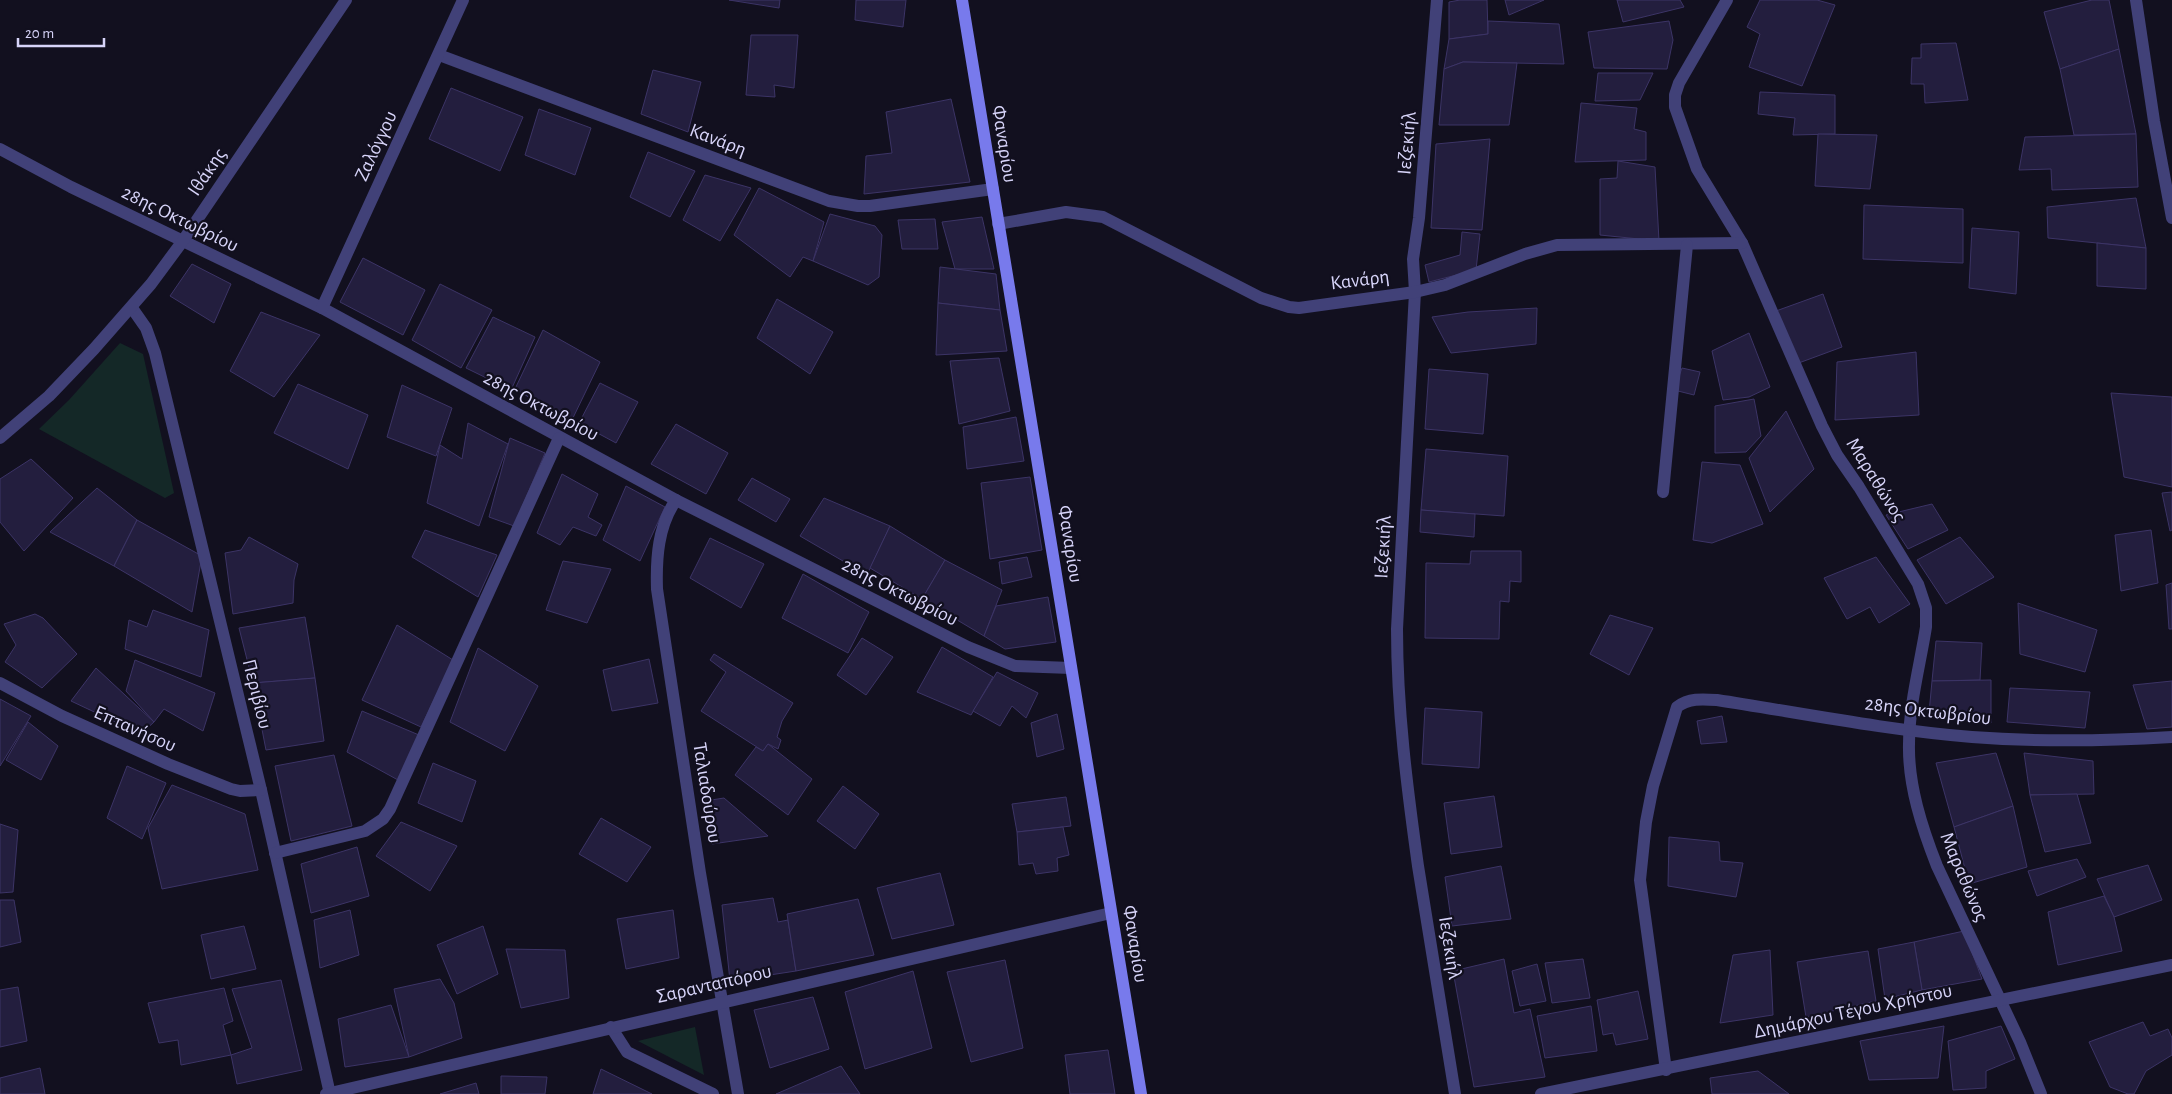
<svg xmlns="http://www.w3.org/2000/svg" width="2172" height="1094" font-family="'Alegreya Sans',sans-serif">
  <rect width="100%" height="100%" fill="#12101f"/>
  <!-- green -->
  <g fill="#142827">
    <path d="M120,343L143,354L174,493L165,498L39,429L69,400Z"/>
    <path d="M695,1027L704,1075L638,1041Z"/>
  </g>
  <!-- building -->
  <g fill="#231e3e" stroke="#3c3466">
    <path d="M729,0H780L779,8Z"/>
    <path d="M856,0H906L903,27L855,20Z"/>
    <path d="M1460,0H1487L1488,34L1449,39V2Z"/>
    <path d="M1505,0H1544L1509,15Z"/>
    <path d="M1617,0H1680L1684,7L1623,22Z"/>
    <path d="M1760,0H1817L1835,5L1802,86L1749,67L1760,34L1747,27Z"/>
    <path d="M2092,0H2109L2119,49L2060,69L2044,12Z"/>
    <path d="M1488,21L1559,24L1564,64L1463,62L1444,69L1449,39L1488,34Z"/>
    <path d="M1669,21L1673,40L1667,69L1594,68L1588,32Z"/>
    <path d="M751,35H798L794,88L774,85L775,97L746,95Z"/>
    <path d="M1956,43L1968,100L1925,103L1924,84H1911L1912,58H1921V44Z"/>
    <path d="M2119,49L2136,134L2074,135L2060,69Z"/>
    <path d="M1463,62L1517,63L1509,125H1439L1444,69Z"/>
    <path d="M653,70L701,82L688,132L641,114Z"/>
    <path d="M1598,73H1653L1640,100L1595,101Z"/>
    <path d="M451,88L523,117L500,171L429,139Z"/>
    <path d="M1760,92L1835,95V134L1793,135L1795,118L1758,114Z"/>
    <path d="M951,99L970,182L864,194L866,156L892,153L886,112Z"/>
    <path d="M1581,103L1637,108L1634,129L1646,132V160L1575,162Z"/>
    <path d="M539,109L591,128L575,175L525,155Z"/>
    <path d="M1818,134L1877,135L1870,189L1815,186Z"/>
    <path d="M2136,134L2138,187L2052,190L2051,169L2019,170L2025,137Z"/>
    <path d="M1490,139L1482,230L1431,228L1436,144Z"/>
    <path d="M648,152L695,171L670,217L630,197Z"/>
    <path d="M1618,161L1655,167L1659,241L1600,235V179L1617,178Z"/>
    <path d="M705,175L751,188L720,241L683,220Z"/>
    <path d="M759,188L824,222L813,261L803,257L790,277L734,235Z"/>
    <path d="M2136,198L2146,248L2048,238L2047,207Z"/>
    <path d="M1864,205L1963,209V263L1863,259Z"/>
    <path d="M830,214L875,226L882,235L879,277L868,285L813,261Z"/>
    <path d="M982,217L994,269H955L942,222Z"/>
    <path d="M935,219L938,249H902L898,220Z"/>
    <path d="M1972,228L2019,232L2016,294L1969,288Z"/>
    <path d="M1462,232L1480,234L1476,270L1429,282L1425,265L1460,255Z"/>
    <path d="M2097,243L2146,248V289L2097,286Z"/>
    <path d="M363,258L425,290L403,335L340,302Z"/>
    <path d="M192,264L231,284L214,323L170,296Z"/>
    <path d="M940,267L996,274L1000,310L938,303Z"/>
    <path d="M440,284L492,310L461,368L412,340Z"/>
    <path d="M1823,294L1842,347L1796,364L1776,311Z"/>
    <path d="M777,299L833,332L810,374L757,338Z"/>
    <path d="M938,303L1000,310L1007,351L936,355Z"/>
    <path d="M1537,308L1536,344L1451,353L1432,317L1468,312Z"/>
    <path d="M261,312L320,335L274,397L230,371Z"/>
    <path d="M493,317L535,337L511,390L466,368Z"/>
    <path d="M543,330L600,362L571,422L515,389Z"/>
    <path d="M1749,333L1770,387L1749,397L1723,400L1712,351Z"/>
    <path d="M1916,352L1919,415L1835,420L1837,362Z"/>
    <path d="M999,358L1010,411L959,424L950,361Z"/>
    <path d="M1682,368L1700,372L1694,395L1674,390Z"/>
    <path d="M1429,369L1488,374L1483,434L1425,429Z"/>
    <path d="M600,383L638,402L616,443L579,423Z"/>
    <path d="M298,384L368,415L348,469L274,433Z"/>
    <path d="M402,385L452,408L436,456L387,437Z"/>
    <path d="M2111,393L2172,397V487L2124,477Z"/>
    <path d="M1754,399L1761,436L1746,452L1715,453V406Z"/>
    <path d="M1786,411L1814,469L1770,512L1749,458Z"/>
    <path d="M1016,417L1024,461L967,469L963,427Z"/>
    <path d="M468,423L508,444L479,526L427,503L440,445L462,459Z"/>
    <path d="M676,424L728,453L706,494L651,464Z"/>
    <path d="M510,438L545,453L514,526L489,517Z"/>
    <path d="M1426,449L1508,456L1504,516L1421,510Z"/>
    <path d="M31,459L73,498L24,551L0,522V479Z"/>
    <path d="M1702,462L1740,465L1763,524L1712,543L1693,540Z"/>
    <path d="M562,474L598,494L588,517L602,525L596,536L573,527L560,545L537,533Z"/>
    <path d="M1030,477L1042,550L990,559L981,483Z"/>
    <path d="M752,478L790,499L776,522L738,500Z"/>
    <path d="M626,486L665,507L640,561L603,540Z"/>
    <path d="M97,488L137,520L114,566L50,532Z"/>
    <path d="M2172,492V530L2170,531L2162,493Z"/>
    <path d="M824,498L890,526L867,575L800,536Z"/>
    <path d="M1932,504L1948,530L1908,549L1886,515Z"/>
    <path d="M1421,510L1475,514L1474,537L1420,532Z"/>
    <path d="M137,520L202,556L192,612L114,566Z"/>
    <path d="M890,526L945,560L922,599L870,568Z"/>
    <path d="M425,530L497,555L478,597L412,557Z"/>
    <path d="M2151,530L2158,583L2121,591L2115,535Z"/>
    <path d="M249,537L298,564L294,580L293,603L233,614L225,553L241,550Z"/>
    <path d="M1960,537L1994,577L1946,604L1917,560Z"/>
    <path d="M710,538L764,564L741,608L690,578Z"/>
    <path d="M1471,551H1521V582L1510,581L1509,602L1500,601L1499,639L1425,638L1426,563L1470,564Z"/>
    <path d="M1027,557L1032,577L1002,584L999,562Z"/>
    <path d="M1876,557L1910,604L1879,623L1870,607L1847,619L1824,578Z"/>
    <path d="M945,560L1002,590L984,636L922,599Z"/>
    <path d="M563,561L611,569L587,623L546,610Z"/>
    <path d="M803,574L869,612L848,653L782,618Z"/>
    <path d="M2172,583V629H2169L2166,585Z"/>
    <path d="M1048,597L1056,642L1005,649L984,636L996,606Z"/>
    <path d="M2018,603L2097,630L2085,672L2020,654Z"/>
    <path d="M153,610L209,630L201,677L125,649L129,620L147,627Z"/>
    <path d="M35,614L43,618L77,654L42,688L5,662L16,645L4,624Z"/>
    <path d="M1610,615L1653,628L1629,675L1590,654Z"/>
    <path d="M305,617L315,678L253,683L239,628Z"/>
    <path d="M397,625L453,660L421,727L362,700Z"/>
    <path d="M862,638L893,657L866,695L837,675Z"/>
    <path d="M1936,641L1982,643L1980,680L1932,681Z"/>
    <path d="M942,647L993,677L971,715L917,692Z"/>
    <path d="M478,648L538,686L505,751L450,722Z"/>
    <path d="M714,654L793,703L782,721L777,737L781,740L778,749L768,744L763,751L701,711L726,672L710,660Z"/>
    <path d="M649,659L658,703L612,711L603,670Z"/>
    <path d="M135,660L215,693L203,731L164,709L154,722L126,691Z"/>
    <path d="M96,668L154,722L141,734L71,701Z"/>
    <path d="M997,672L1038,693L1026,718L1012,706L1000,726L973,711Z"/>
    <path d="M315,678L324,741L266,750L253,683Z"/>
    <path d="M1991,680V723L1929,713L1932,681Z"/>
    <path d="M2172,681V727L2147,729L2133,685Z"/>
    <path d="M2010,688L2090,692L2085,728L2007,722Z"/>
    <path d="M0,699L31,716L0,766Z"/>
    <path d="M1425,708L1482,712L1479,768L1422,764Z"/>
    <path d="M362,711L419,735L398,780L347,752Z"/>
    <path d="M1057,714L1064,749L1037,757L1031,723Z"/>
    <path d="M1722,716L1727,742L1701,744L1697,721Z"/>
    <path d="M28,722L58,746L41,780L6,760Z"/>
    <path d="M768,744L812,779L788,815L735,775L756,747L763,751Z"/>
    <path d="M1996,753L2013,806L1954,827L1936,763Z"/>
    <path d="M2024,753L2093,761L2094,794L2030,795Z"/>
    <path d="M334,755L352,826L291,841L275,766Z"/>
    <path d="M433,763L476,781L462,822L418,803Z"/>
    <path d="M127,766L166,783L142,839L107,818Z"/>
    <path d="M172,785L245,814L258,870L162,889L148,828Z"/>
    <path d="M843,786L879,814L855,849L817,821Z"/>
    <path d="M2077,794L2091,843L2045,852L2030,795Z"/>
    <path d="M1494,796L1502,847L1451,854L1444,803Z"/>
    <path d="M1066,797L1071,826L1017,832L1012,804Z"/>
    <path d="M724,798L768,836L712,844L705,801Z"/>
    <path d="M2013,806L2027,867L1969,884L1954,827Z"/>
    <path d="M601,818L651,847L627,882L579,854Z"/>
    <path d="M401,822L457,846L430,891L376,856Z"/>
    <path d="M0,824L18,830L13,892L0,893Z"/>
    <path d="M1063,827L1069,855L1057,858L1058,871L1036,874L1033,863L1019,865L1017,832Z"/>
    <path d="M1669,837L1719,842L1720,861L1743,863L1736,897L1668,886Z"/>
    <path d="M357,847L369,896L311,913L301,864Z"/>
    <path d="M2077,859L2086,877L2037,896L2028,871Z"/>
    <path d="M2148,865L2162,900L2114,917L2097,879Z"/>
    <path d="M1501,866L1511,919L1452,926L1445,877Z"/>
    <path d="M940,873L954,925L892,939L877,888Z"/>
    <path d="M2104,896L2114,917L2122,951L2058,965L2048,912Z"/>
    <path d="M773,898L778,922L788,920L796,971L730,981L722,905Z"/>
    <path d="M858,899L874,955L796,971L787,914Z"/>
    <path d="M0,900H14L21,942L0,947Z"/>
    <path d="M350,910L359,955L320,968L314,920Z"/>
    <path d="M673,910L679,958L626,969L617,919Z"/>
    <path d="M244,926L256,969L211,979L201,935Z"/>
    <path d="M483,926L498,974L457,994L437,945Z"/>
    <path d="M1964,931L1982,979L1922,990L1914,942Z"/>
    <path d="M1914,942L1922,990L1885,999L1878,949Z"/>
    <path d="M506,949L565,950L569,998L521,1008Z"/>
    <path d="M1770,950L1773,1015L1720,1023L1733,955Z"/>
    <path d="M1868,951L1876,1001L1806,1017L1797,962Z"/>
    <path d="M1504,959L1514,1013L1530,1009L1545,1077L1474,1087L1453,971Z"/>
    <path d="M1583,959L1590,998L1552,1003L1545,963Z"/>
    <path d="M1005,960L1023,1048L971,1062L947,972Z"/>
    <path d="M1537,964L1546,1001L1520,1006L1512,971Z"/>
    <path d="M913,971L932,1048L865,1069L845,992Z"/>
    <path d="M440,979L454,1003L462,1038L409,1057L394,989Z"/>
    <path d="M281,980L302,1070L237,1084L231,1055L252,1048L232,989Z"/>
    <path d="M18,987L27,1041L0,1047V990Z"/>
    <path d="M224,988L233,1021L223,1025L231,1055L181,1065L178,1040L159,1043L148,1003Z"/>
    <path d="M1638,991L1648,1039L1616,1045L1613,1033L1603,1035L1597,1000Z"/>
    <path d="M813,997L829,1049L770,1068L754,1010Z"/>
    <path d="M391,1005L409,1057L345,1067L338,1019Z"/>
    <path d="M1591,1006L1597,1051L1545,1058L1537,1016Z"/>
    <path d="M2143,1022L2150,1036L2168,1029L2172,1038V1055L2146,1071L2134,1094H2128L2110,1087L2089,1042Z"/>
    <path d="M1944,1026L1938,1078L1869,1080L1860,1041Z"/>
    <path d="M2001,1026L2015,1059L1986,1071V1088L1953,1090L1948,1041Z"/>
    <path d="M1108,1050L1115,1094H1070L1065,1055Z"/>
    <path d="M841,1066L860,1094H776Z"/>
    <path d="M40,1068L45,1094H0V1078Z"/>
    <path d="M601,1069L652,1094H593Z"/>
    <path d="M1758,1071L1789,1094H1712L1710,1078Z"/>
    <path d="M501,1076L547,1077L545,1094H501Z"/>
    <path d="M476,1083L479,1094H440Z"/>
  </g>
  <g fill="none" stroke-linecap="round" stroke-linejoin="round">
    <!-- minor -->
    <g stroke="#414178" stroke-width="12">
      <path d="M1437,0L1419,218L1413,259L1415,292L1397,629C1397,709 1407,787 1418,866C1430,942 1442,1018 1455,1094"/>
      <path d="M1727,0L1679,83L1675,95V107L1697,169L1742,243L1822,426L1837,455L1859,487L1918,584L1926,608V627C1920,665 1909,705 1909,744C1908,785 1922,828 1937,866L2020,1042L2041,1094"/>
      <path d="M2136,0L2154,121L2172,218"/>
      <path d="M439,55L829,201L858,206H870L993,189"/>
      <path d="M0,149L71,187L322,308L676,500L968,647L1015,666L1071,668"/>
      <path d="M998,224L1066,212L1103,217L1261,298L1289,307L1299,308L1415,292L1445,285L1525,254L1557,245L1742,243"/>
      <path d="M132,308L146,328L155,353L261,790L330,1094"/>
      <path d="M322,308L463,0"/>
      <path d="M0,438L49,396L94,349L151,284L182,242L346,0"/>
      <path d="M1663,492L1687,245"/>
      <path d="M676,500C658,526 656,558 657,589L700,873L738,1094"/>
      <path d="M0,683L62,716L168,764L231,789L240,791L261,790"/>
      <path d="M275,853L365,831L383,819L390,809L559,438"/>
      <path d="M611,1027L627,1052L713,1094"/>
      <path d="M1666,1070L1640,880L1646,822L1653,786L1677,707C1689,698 1702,699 1717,700C1801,713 1886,730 1972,737C2038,742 2106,741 2172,737"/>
      <path d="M1541,1094L2172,965"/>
    </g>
    <!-- tertiary -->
    <path stroke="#414178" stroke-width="12" d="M326,1094L1111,913"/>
    <!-- secondary -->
    <path stroke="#787aec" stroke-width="12" d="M962,0L1141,1094"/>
  </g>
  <g text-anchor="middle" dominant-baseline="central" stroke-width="4.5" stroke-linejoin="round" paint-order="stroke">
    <!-- street labels -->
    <g font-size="20" fill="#d7d4f9" stroke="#12101f">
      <text transform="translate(718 140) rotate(21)">Κανάρη</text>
      <text transform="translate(1407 143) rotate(-85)">Ιεζεκιήλ</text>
      <text transform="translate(1004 144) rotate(81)">Φαναρίου</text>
      <text transform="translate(376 146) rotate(-65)">Ζαλόγγου</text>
      <text transform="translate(207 172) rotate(-56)">Ιθάκης</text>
      <text transform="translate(180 219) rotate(26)">28ης Οκτωβρίου</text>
      <text transform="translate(1360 280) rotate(-7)">Κανάρη</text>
      <text transform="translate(541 406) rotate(28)">28ης Οκτωβρίου</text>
      <text transform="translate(1876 480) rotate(58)">Μαραθώνος</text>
      <text transform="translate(1070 544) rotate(81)">Φαναρίου</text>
      <text transform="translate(1383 547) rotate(-87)">Ιεζεκιήλ</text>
      <text transform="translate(900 592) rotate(27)">28ης Οκτωβρίου</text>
      <text transform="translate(257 694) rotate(76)">Περιβίου</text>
      <text transform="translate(1928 711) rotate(7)">28ης Οκτωβρίου</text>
      <text transform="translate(135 729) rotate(24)">Επτανήσου</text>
      <text transform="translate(707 793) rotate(81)">Ταλιαδούρου</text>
      <text transform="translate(1964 877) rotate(67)">Μαραθώνος</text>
      <text transform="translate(1135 944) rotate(81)">Φαναρίου</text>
      <text transform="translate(1450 948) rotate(81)">Ιεζεκιήλ</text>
      <text transform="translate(714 984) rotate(-13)">Σαρανταπόρου</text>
      <text transform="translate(1853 1011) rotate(-12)">Δημάρχου Τέγου Χρήστου</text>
    </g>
  </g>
  <!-- scale -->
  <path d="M18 38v8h86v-8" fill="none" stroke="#d7d4f9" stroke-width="2.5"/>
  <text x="25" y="38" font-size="15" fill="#d7d4f9" stroke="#12101f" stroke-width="4" paint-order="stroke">20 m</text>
</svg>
